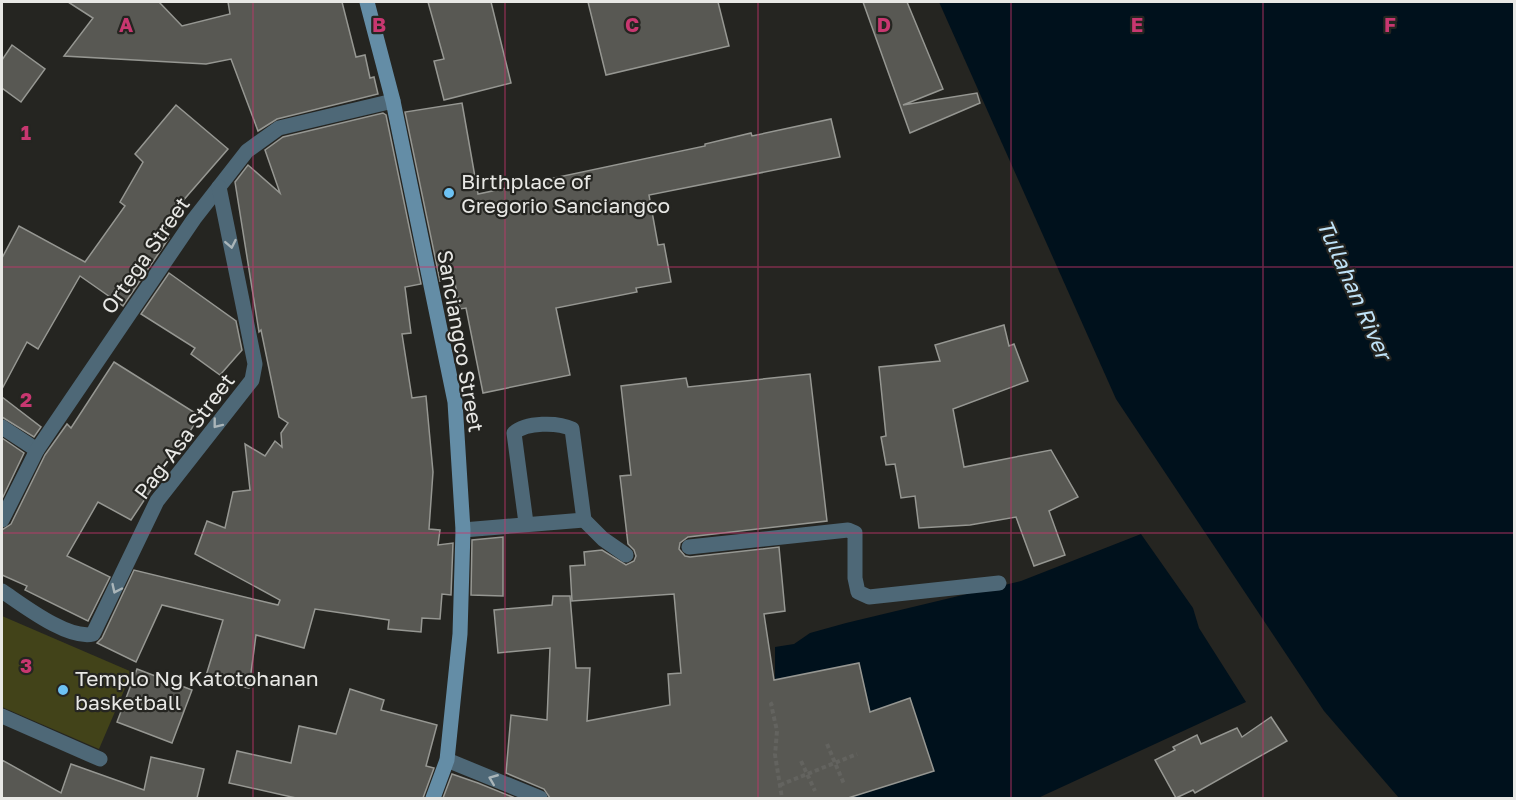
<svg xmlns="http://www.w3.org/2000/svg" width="1516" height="800" font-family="'Golos Text',sans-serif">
  <rect width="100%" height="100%" fill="#252521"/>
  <!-- green -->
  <path fill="#424319" d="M2,616L132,672L99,749L2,707Z"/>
  <!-- water -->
  <g fill="#00111c">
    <path d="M939,2H1514V798H1399L1324,711L1116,399Z"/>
    <path d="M1141,534L1193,608L1199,628L1246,702L1038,798H792L783,756L784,729L775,680V647L794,644L810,633L846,623L1021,581Z"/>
  </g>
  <!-- building -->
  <g fill="#585853" stroke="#969792" stroke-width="1.5">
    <path d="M68,2H159L182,26L230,14L228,2H342L356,57L365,55L370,78L374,77L378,94L277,119L258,131L231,59L206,64L64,56L93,18Z"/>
    <path d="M428,2H491L511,83L444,100L434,61L444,59Z"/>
    <path d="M588,2H718L729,46L606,75Z"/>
    <path d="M863,2H907L943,89L903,105L977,93L980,103L910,133Z"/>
    <path d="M12,45L45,69L21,102L2,88V60Z"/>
    <path d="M462,103L478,194L705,146V144L751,133L752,136L831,119L840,157L649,195L658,245L664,244L671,282L636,288L637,292L556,308L570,375L483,393L466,308L460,309L454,278L440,281L405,112Z"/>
    <path d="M176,105L228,149L181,203L163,233L169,238L123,306L80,276L38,349L27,342L2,389V258L19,226L85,262L125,206L120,202L143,162L135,154Z"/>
    <path d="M383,113L386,115L421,284L405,287L411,333L402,334L412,398L426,396L433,472L429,529L440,530L438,545L453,543L451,595L442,594L440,619L422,618L421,632L388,629L389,620L315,609L304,648L256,635L249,688L205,679L223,620L162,605L136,662L97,643L102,638L134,570L278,605L280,600L195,554L207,521L225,528L233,492L250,490L245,444L265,456L275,441L282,447L281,433L288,423L279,417L261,330L259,332L235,182L248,165L280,193L265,150L283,137Z"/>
    <path d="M169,273L236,321L242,350L220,375L191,354L195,348L141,314Z"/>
    <path d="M1004,325L1009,346L1014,344L1028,381L953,409L964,467L1051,450L1078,497L1049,511L1065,555L1034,566L1016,517L970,525L919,528L915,496L901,498L895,464L886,465L881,437L886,436L879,367L940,361L935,345Z"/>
    <path d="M114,362L200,416L131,520L98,502L67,556L110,577L88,621L25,590L27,586L2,575V530L11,524L45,455L67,424L71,428Z"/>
    <path d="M810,374L827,521L688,537L680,543L679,549L685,556L690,557L779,547L785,611L764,614L774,680L859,663L870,712L910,698L934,771L848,798H550L544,789L506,773L511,715L547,720L550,648L498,653L494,610L552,605L553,596H570L576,668H590L587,721L670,705L668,674L681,673L674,594L572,601L570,566L585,565L584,552L602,550L626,565L634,561L636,556L634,550L628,544L620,476L631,475L621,386L686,378L688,387Z"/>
    <path d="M2,397L41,427L34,437L2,417Z"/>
    <path d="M2,438L24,453L2,499Z"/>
    <path d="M503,537V596L471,595L472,540Z"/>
    <path d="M137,669L192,690L172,743L117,722Z"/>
    <path d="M350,689L384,700L381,710L437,725L426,766L434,768L423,798H296L229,783L237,751L291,763L299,726L336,734Z"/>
    <path d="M1271,717L1287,741L1195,793L1193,790L1176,798L1155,760L1175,750L1173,747L1197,735L1201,744L1237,728L1242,737Z"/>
    <path d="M151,757L204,769L197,798H2V760L61,793L71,764L144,790Z"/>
    <path d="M452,774L478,783L515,798H443Z"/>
  </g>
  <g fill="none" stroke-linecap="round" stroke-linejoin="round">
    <!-- path -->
    <g stroke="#63635f" stroke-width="4" stroke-dasharray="4.5 3" stroke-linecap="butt">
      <path d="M773,703L771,704L777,731L775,755L782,798"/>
      <path d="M827,744L844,784"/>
      <path d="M801,761L815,791"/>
      <path d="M780,785L857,754"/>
    </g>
    <!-- lane -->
    <g stroke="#4e6877" stroke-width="15">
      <path d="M584,520L603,539L626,555"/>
      <path d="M463,530L584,520L572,429C558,422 526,422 514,433L526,523"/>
      <path d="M689,547L848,530L855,533V578L858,592L869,597L999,583"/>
    </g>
    <!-- street -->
    <g stroke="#4e6877" stroke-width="15">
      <path d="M2,427L37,450"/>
      <path d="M2,520L37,450L194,219L247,151L279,128L393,101"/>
      <path d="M2,591C23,605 68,640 93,634L157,501L252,380L255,364L219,187"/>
      <path d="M2,716L100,759"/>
      <path d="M447,760L540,798"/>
    </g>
    <!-- secondary -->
    <path stroke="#648da6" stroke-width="15" d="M367,2L393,101L455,402L463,530L460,634L447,760L433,798"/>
  </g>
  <!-- one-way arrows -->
  <defs><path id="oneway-chevron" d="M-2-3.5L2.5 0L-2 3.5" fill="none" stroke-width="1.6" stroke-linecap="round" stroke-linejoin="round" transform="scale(1.5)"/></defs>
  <g stroke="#aab5b9">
    <use href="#oneway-chevron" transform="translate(231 244) rotate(79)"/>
    <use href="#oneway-chevron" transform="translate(217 424) rotate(128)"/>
    <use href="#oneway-chevron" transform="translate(116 589) rotate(115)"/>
    <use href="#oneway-chevron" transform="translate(493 779) rotate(-158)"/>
  </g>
  <!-- grid -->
  <path fill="none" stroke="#c83770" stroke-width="1.5" stroke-opacity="0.55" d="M253,2V798M505,2V798M758,2V798M1011,2V798M1263,2V798M2,267H1514M2,533H1514"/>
  <!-- markers -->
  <g fill="#6dc2f3" stroke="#252521" stroke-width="2">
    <circle cx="449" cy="193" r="6"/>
    <circle cx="63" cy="690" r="6"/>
  </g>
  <g text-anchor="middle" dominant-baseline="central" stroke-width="4.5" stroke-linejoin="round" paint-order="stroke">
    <!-- poi labels -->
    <g font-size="21" fill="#e8e8e5" stroke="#252521" text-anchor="start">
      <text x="461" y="181">Birthplace of<tspan x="461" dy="24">Gregorio Sanciangco</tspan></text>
      <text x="75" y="678">Templo Ng Katotohanan<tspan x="75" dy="24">basketball</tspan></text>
    </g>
    <!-- street labels -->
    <g font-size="21" fill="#e8e8e5" stroke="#252521">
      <text transform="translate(145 255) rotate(-55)">Ortega Street</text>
      <text transform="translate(461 341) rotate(80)">Sanciangco Street</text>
      <text transform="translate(184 436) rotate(-53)">Pag-Asa Street</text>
    </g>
    <!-- water labels -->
    <g font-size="22" font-style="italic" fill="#c0e3f8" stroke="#252521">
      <text transform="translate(1355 289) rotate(66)">Tullahan River</text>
    </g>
  </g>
  <g font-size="20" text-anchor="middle" font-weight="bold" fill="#c83770" stroke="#252521" stroke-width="4.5" stroke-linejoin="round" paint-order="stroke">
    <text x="126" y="32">A</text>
    <text x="379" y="32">B</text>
    <text x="632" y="32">C</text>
    <text x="884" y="32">D</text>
    <text x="1137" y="32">E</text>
    <text x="1390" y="32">F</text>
    <text x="26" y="140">1</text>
    <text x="26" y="407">2</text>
    <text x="26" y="673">3</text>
  </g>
  <!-- border -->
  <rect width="1516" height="800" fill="none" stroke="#e8e8e5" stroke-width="6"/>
</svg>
